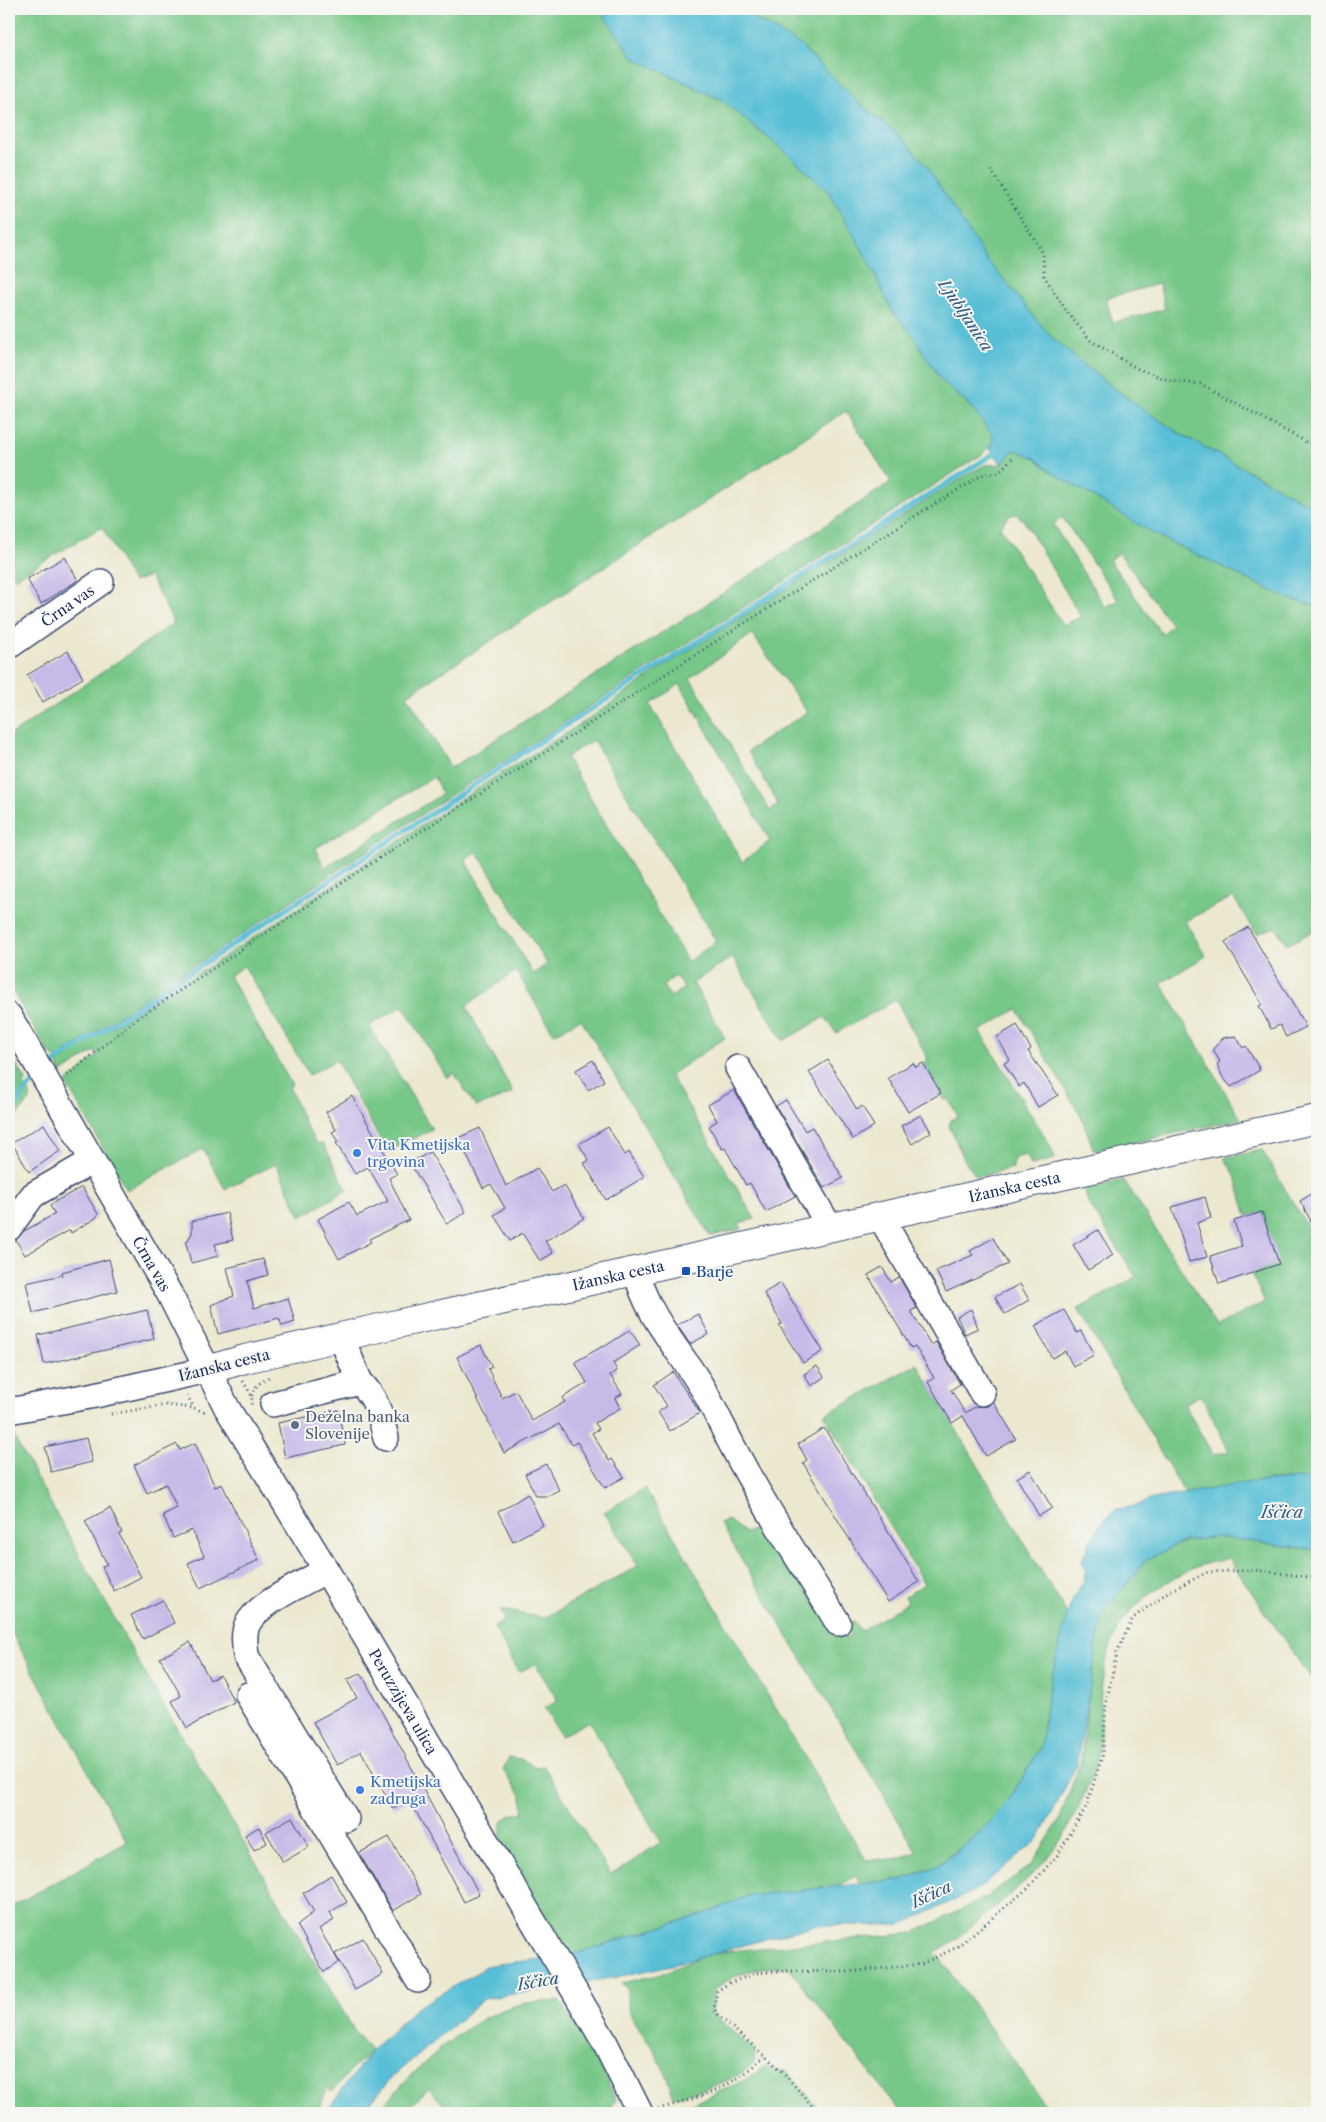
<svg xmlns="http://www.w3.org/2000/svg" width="1326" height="2122" font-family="'Libre Caslon Text',serif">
  <rect width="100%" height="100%" fill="#f6f6f2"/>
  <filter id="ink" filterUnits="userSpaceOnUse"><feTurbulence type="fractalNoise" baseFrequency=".02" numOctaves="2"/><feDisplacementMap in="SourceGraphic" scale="10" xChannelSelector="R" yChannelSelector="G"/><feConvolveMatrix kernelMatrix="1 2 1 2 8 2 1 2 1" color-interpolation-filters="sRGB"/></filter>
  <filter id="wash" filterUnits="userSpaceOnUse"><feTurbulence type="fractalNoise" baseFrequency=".0096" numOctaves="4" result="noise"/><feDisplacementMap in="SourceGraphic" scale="20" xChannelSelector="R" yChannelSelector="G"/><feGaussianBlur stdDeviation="1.12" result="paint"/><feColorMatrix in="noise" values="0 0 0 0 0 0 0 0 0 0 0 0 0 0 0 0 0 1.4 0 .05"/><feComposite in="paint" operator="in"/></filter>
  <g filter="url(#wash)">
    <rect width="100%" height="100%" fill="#ece8cf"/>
    <!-- green -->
    <g fill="#77c788" stroke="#497b73" fill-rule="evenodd">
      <path d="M9,9H601L683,82L722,100L788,154L829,192L866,256L892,311L912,334L941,380L970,406L993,436V444L981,455L437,804L65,1052L69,1054L213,964L492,779L587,720L663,667L970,473L985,465L1002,464L1012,451L1017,450L1035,458L1052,472L1156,535L1289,599L1317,606V929L1287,945L1275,927L1257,934L1233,897L1185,921L1206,956L1161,983L1241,1119L1094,1151L1082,1118L1017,1009L980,1031L1050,1145L1055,1159L1031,1165L1027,1155L1014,1158L1013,1168L977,1177L966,1163L949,1126L951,1120L958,1116L948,1099L945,1101L923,1063L928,1059L896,1000L836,1033L825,1017L783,1041L732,957L693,983L725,1038L670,1075L755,1219L739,1223L742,1229L710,1236L581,1019L554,1034L516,971L466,1006L513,1093L476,1107L454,1073L447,1078L403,1006L369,1026L432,1129L387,1152L336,1060L309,1075L244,966L229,976L292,1085L289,1087L305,1124L316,1143L324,1145L347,1190L301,1217L276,1164L225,1189L203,1149L127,1190L66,1083L98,1055L95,1051L60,1074C59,1064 56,1057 48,1052L9,985V736L174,623L150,576L133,582L102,527L15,578L9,568ZM846,411L891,482L702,607L451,768L407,695ZM1016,514L1024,521L1081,617L1063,625L1000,527L1009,516ZM1063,518L1118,600V601L1105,607L1053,524ZM1119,553L1172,625L1162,634L1109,560ZM752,634L807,712L748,751L778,804L770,811L690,678ZM680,684L770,841L742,862L650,704ZM593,740L716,941L688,962L566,757ZM434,777L442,794L324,868L316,848ZM477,852L547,964L533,974L465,860ZM675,976L684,988L671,997L663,986Z"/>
      <path d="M738,9H1317V509L1177,432L1114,389L1052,338L984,256L926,165L902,138L859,103L800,45ZM1159,284L1165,309L1113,323L1106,298Z"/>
      <path d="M9,1052L26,1080L24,1085L30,1093V1100L9,1125Z"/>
      <path d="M1262,1150L1317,1243V1477L1258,1481L1185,1494L1078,1309L1136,1277L1088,1202L1084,1189L1124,1180L1217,1326L1265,1302L1251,1273L1278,1264L1262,1212L1247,1216L1234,1173L1224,1158ZM1201,1395L1229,1451L1213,1455L1184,1404Z"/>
      <path d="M917,1364L1067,1614L1047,1697L1041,1747L1006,1805L982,1831L935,1867L904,1879L860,1884L857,1875L836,1887L748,1896L710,1912L567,1956L502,1844C498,1824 501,1815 523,1813C526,1793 513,1786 503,1770L509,1757L521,1759L536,1767L544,1766L610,1874L622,1868L661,1842L589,1721L561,1736L544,1708L558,1701L535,1664L519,1672L494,1627L505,1620L500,1610L544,1618L638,1566L604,1512L645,1488L866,1860L895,1859L917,1852L720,1523L728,1520L745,1533L772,1523L841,1637L844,1636L846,1639L851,1636L845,1626L854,1621L861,1631L908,1602L905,1597L924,1584L824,1415Z"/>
      <path d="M9,1428L143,1670L354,2030L371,2051L351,2070L332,2092L327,2088L318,2113H9V1908L127,1842L9,1628Z"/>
      <path d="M1217,1537L1317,1550V1688L1229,1559C1201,1563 1190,1569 1166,1583C1123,1610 1109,1634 1102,1684C1098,1708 1103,1734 1098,1756C1093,1778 1082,1800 1072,1820C1047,1873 994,1906 951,1943L934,1953L940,1958L1051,2113H901L788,1967C761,1966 736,1972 714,1990L711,2012L751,2047L756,2053C755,2079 695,2091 674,2097C668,2082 663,2066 656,2053C644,2033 622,2015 628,1990L621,1983L658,1975L711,1953L913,1933L983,1899L1031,1865L1059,1821L1081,1760L1092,1668L1102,1614L1147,1559L1185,1541Z"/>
      <path d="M560,2001L605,2075L616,2101L611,2104L615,2113H450L429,2088L404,2113H376C414,2072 462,2019 518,2005C531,2001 546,2002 560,2001Z"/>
      <path d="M768,2066L781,2072L786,2070L823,2113H681L682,2109L749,2078L761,2068Z"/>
    </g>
    <!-- water -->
    <g fill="#59bfd6" stroke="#3a779a">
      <path d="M599,9H738L800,45L859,103L902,138L926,165L984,256L1052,338L1114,389L1177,432L1317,509V606L1289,599L1156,535L1052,472L1035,458L1017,450L1012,451L1002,464L990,449L993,444V436L970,406L941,380L912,334L892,311L866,256L829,192L788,154L722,100L634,58Z"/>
      <path d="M1317,1477V1550L1217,1537L1185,1541L1147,1559L1102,1614L1077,1764L1039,1839L977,1890L900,1925H816L676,1964L617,1977L484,1999L393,2076L361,2113H325L371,2051L415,2009L490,1965L567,1956L704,1914L748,1896L904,1879L935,1867L950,1857L982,1831L1011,1797L1041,1747L1047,1697L1067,1614L1075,1595L1083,1582L1086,1570L1082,1561L1090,1541L1102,1522L1117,1509L1136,1506L1152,1499L1253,1482Z"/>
    </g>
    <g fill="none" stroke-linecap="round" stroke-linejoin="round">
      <!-- stream -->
      <g stroke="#59bfd6" stroke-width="5">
        <path d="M48,1069L58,1060L524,752L998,451"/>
        <path d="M9,1115L25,1091L37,1080"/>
      </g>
    </g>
    <g id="blocks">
      <!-- building -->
      <g fill="#c7b9e8">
        <path d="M65,557L78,580L41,604L27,579Z"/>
        <path d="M68,651L83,678L43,702L27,675Z"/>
        <path d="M1248,927L1306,1027L1286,1037L1280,1025L1271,1029L1259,1006L1262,1004L1225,942Z"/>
        <path d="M1017,1025L1031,1049L1028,1051L1058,1095L1038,1107L1024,1083L1019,1087L1004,1063L1010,1060L997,1037Z"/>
        <path d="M1236,1036L1243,1048L1246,1046L1260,1070L1231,1087L1222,1076L1217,1064L1220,1062L1213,1049L1223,1038Z"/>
        <path d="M593,1060L604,1081L588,1090L576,1070Z"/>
        <path d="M828,1060L857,1110L862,1106L874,1126L853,1139L809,1072Z"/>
        <path d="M913,1063L916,1067L923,1063L941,1093L908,1112L888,1078Z"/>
        <path d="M734,1090L795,1196L766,1212L750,1183L746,1185L725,1148L722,1149L709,1126L717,1121L708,1105Z"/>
        <path d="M352,1096L397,1174L389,1178L409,1220L369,1239L371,1242L339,1259L318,1219L349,1202L357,1216L388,1201L368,1167L355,1174L336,1143L338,1142L332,1132L336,1130L326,1112Z"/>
        <path d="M786,1100L805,1131L812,1127L843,1178L824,1188L776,1106Z"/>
        <path d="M921,1115L931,1132L912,1144L901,1126Z"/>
        <path d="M44,1124L60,1151L29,1172L12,1143Z"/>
        <path d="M608,1127L625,1155L629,1152L644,1177L606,1200L584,1163L589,1161L579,1144Z"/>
        <path d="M480,1128L506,1186L537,1168L552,1192L564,1185L584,1218L545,1241L553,1253L540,1261L522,1233L510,1241L494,1215L505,1208L491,1184L483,1188L458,1138Z"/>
        <path d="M430,1152L466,1212L447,1224L410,1163Z"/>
        <path d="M82,1187L98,1214L96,1218L71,1233L70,1230L25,1255L16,1240L24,1231L55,1214L50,1206L56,1201Z"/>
        <path d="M1317,1191V1232L1300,1201Z"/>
        <path d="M1205,1197L1211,1218L1197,1223L1207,1257L1189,1262L1172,1207Z"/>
        <path d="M1262,1212L1279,1264L1219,1284L1210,1256L1242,1246L1234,1221Z"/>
        <path d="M227,1213L233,1240L215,1244L218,1256L191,1263L186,1243L192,1233V1221Z"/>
        <path d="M1098,1230L1113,1255L1088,1270L1073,1245Z"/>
        <path d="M993,1238L1008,1264L946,1292L936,1271L973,1255L970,1251Z"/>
        <path d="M109,1259L117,1291L33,1313L26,1283L62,1275V1272Z"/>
        <path d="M263,1259L268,1275L247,1281L254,1308L288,1298L295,1322L282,1326L279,1318L218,1334L211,1305L234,1296L227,1268Z"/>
        <path d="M882,1267L891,1282L899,1277L917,1308L911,1311L931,1345L936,1342L960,1384L951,1390L965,1413L977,1406H989L993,1401L1016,1439L986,1456L963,1416L952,1423L928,1382L934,1378L915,1346L911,1348L868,1275Z"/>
        <path d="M781,1283L823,1351L803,1363L779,1325L782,1324L764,1293Z"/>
        <path d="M1020,1284L1029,1300L1005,1314L995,1297Z"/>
        <path d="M971,1309L978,1328L965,1334L957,1317Z"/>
        <path d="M147,1310L154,1339L44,1364L38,1335Z"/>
        <path d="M1064,1310L1077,1333L1081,1331L1094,1355L1073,1366L1065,1351L1052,1358L1035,1326Z"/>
        <path d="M698,1314L709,1334L690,1344L677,1325Z"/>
        <path d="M630,1330L640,1345L613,1363L617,1371L610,1375L622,1394L615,1398L620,1408L595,1423L599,1429L592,1433L609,1461L612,1459L624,1477L605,1488L577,1442L572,1445L559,1424L504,1453L457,1357L481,1345L492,1367L488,1369L502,1398L516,1391L532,1421L565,1402L562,1398L587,1383L575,1362L603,1346L604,1347Z"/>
        <path d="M817,1366L824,1377L811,1386L804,1374Z"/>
        <path d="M673,1372L700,1413L670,1431L658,1412L667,1406L654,1385Z"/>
        <path d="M338,1410L345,1445L285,1458L278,1423Z"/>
        <path d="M824,1428L919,1582L888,1602L803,1463L807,1460L798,1444Z"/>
        <path d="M86,1438L92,1462L51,1472L45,1447Z"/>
        <path d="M195,1443L215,1487L222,1484L259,1560L200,1588L188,1563L204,1556L192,1530L173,1538L163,1515L177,1508L166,1484L147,1493L134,1465L177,1444L180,1450Z"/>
        <path d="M546,1464L559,1490L547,1496H536L525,1474Z"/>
        <path d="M1030,1470L1052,1508L1039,1516L1017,1478Z"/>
        <path d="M528,1494L543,1525L513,1541L498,1512Z"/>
        <path d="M110,1508L122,1533L119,1534L141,1577L114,1591L102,1567L107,1564L85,1521Z"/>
        <path d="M163,1600L174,1623L143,1639L131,1615Z"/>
        <path d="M190,1642L210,1680L220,1675L234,1702L187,1728L172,1701L181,1696L160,1658Z"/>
        <path d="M361,1673L479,1894L464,1902L410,1800L393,1809L361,1751L337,1765L313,1722L357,1698L347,1680Z"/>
        <path d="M292,1817L309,1847L283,1862L266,1832Z"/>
        <path d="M259,1827L267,1843L254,1850L245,1835Z"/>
        <path d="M389,1837L421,1894L393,1911L359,1853Z"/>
        <path d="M331,1875L347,1902L330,1912L334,1920L319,1929L339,1962L324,1972L297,1925L314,1912L303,1893Z"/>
        <path d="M363,1938L383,1974L355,1990L335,1954Z"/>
      </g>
    </g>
  </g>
  <g filter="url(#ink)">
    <use href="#blocks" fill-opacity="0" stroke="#3a4b6f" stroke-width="1"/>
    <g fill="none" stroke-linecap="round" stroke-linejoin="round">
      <defs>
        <g id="minor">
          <path id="s1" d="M9,646L101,582"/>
          <path id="s2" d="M9,1016L169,1293L227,1408L326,1570L604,2041L640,2113"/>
          <path d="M738,1068L830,1228"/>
          <path d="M880,1216L982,1393"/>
          <path d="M9,1228L33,1195L92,1161"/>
          <path d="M636,1271C647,1317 680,1350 703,1389C714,1408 723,1428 733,1447C764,1507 803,1565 838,1623"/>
          <path d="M360,1382C377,1399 380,1414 386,1438"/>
          <path d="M273,1404L360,1382L341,1337"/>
          <path d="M9,1411L95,1395L207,1370"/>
          <path d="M326,1570C305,1583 257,1603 247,1625C243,1635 245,1645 246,1656L346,1819"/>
          <path d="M248,1695L418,1980"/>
        </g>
        <g id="major">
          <path id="s3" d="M207,1370L245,1359L388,1326L1317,1119"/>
        </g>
      </defs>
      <!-- minor casing -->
      <use href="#minor" stroke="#3a4b6f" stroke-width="28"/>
      <!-- major casing -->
      <use href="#major" stroke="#3a4b6f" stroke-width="30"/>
      <!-- path -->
      <g stroke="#3a4b6f" stroke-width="3" stroke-dasharray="1 4" stroke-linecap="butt">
        <path d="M991,170L1043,253L1044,276L1067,312L1091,341L1138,369L1171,381L1201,384L1317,448"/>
        <path d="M67,1075L137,1019L390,851L560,743L724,636L912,518L984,474L999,472L1014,456"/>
        <path d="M243,1381L252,1396L251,1407"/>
        <path d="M187,1395L194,1408L206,1413"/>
        <path d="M252,1396L257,1385L269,1377"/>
        <path d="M111,1414L166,1405L194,1408"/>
        <path d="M658,2109C699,2098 734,2088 764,2056"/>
        <path d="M818,2113L781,2070L720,2017L714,2009L717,1991L729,1983L757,1973L781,1971L848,1972L922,1964L957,1947L1027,1889L1057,1856L1086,1807L1103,1754L1106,1704L1117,1652L1133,1618L1168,1592L1208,1572L1255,1570L1317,1578"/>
      </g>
      <!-- minor -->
      <use href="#minor" stroke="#fff" stroke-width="25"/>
      <!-- major -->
      <use href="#major" stroke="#fff" stroke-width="28"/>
    </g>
  </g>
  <!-- markers -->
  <g fill="#3f7fe0" stroke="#f6f6f2" stroke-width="2">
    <circle cx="357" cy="1153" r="5"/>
    <circle cx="360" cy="1790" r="5"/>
  </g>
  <rect fill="#1a4fb4" stroke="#f6f6f2" stroke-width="2" x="681" y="1266" width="10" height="10" rx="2.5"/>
  <circle fill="#5c6f8a" stroke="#f6f6f2" stroke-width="2" cx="295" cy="1425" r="5"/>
  <g text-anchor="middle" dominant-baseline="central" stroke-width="4" stroke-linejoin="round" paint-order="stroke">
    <!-- street labels -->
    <g font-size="15" fill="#1b2f5e" stroke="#f6f6f2">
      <text stroke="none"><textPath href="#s1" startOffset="71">Črna vas</textPath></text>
      <text stroke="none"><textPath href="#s3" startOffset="828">Ižanska cesta</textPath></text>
      <text stroke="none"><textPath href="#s2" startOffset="286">Črna vas</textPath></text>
      <text stroke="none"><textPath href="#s3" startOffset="422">Ižanska cesta</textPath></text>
      <text transform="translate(224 1365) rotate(-14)">Ižanska cesta</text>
      <text stroke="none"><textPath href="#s2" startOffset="791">Peruzzijeva ulica</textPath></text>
    </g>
    <!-- shop labels -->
    <g font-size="15" fill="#366cbe" stroke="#f6f6f2" text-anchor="start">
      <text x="367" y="1144">Vita Kmetijska<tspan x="367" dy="17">trgovina</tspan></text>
      <text x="370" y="1781">Kmetijska<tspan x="370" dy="17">zadruga</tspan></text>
    </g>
    <!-- transit labels -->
    <g font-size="15" fill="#164399" stroke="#f6f6f2" text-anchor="start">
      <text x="696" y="1271">Barje</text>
    </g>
    <!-- service labels -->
    <g font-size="15" fill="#4e5e75" stroke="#f6f6f2" text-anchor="start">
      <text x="305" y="1416">Deželna banka<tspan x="305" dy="17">Slovenije</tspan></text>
    </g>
    <!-- water labels -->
    <g font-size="16" font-style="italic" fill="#2e5a82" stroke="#f6f6f2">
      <text transform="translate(966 315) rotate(56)">Ljubljanica</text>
      <text x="1282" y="1512">Iščica</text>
      <text transform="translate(931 1894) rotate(-25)">Iščica</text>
      <text transform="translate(538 1981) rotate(-10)">Iščica</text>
    </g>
  </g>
  <!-- margin -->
  <rect width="1326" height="2122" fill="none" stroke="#f6f6f2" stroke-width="30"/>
</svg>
